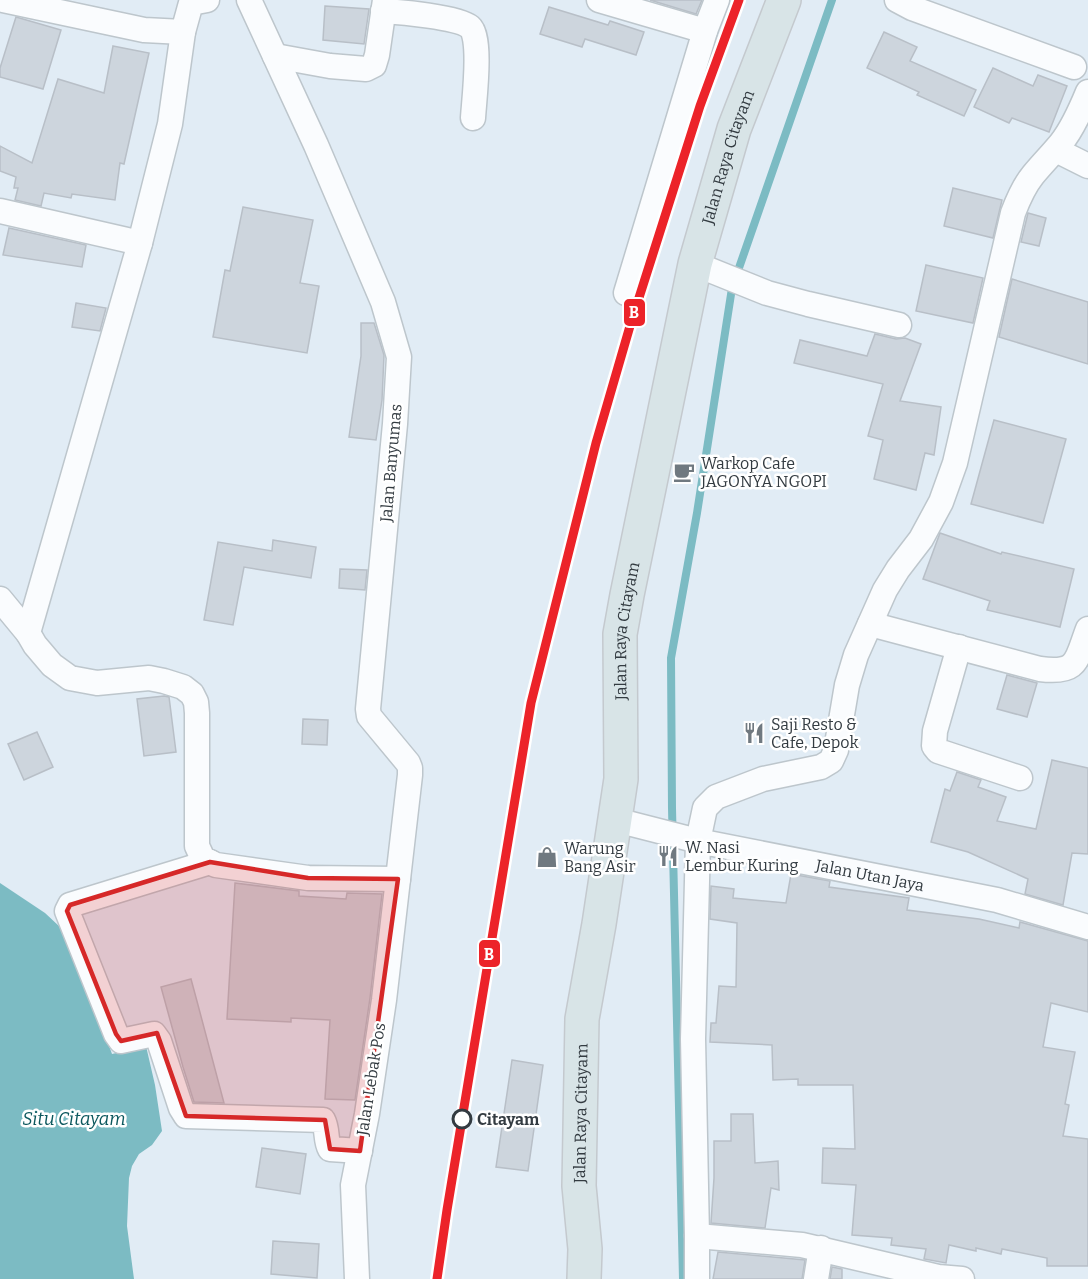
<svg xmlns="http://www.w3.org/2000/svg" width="1088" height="1279" font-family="Bitter,serif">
  <rect width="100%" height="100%" fill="#e1ecf5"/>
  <!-- water -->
  <path fill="#7cbbc3" d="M0,883L45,913L60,927L74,948L112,1054L146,1046L155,1085L162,1131L152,1145L139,1154L132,1166L129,1178L127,1226L134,1279H0Z"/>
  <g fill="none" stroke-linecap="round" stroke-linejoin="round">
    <!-- stream -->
    <path stroke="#7cbbc3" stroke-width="8" d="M683,1279L672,808L671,658L697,513L732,288L832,0"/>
  </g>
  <!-- building -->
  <g fill="#cdd5dd" stroke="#b8bfc7" stroke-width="1.5">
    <path d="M650,0H702L696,14Z"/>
    <path d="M325,6L369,9L364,44L323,40Z"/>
    <path d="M549,7L608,25L610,21L644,32L636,55L585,39L582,47L540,34Z"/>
    <path d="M16,17L61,30L43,89L0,77V68Z"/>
    <path d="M884,32L917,47L910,61L976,90L964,116L917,95L919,92L867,68Z"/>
    <path d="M113,46L149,53L124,164L120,163L115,200L72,194L71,198L44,193L41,206L15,200L18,188H14L16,177L0,171V146L32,163L58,79L104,93Z"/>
    <path d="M993,68L1033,86L1038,75L1067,86L1049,132L1012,118L1009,123L974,107Z"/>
    <path d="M953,188L1002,200L993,238L944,226Z"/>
    <path d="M243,207L313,220L300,283L319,286L307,353L213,337L225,270L230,271Z"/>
    <path d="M1028,213L1046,218L1039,246L1021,242Z"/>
    <path d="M9,228L86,245L82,267L3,255Z"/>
    <path d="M926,265L983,278L973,323L916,311Z"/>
    <path d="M1012,279L1088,302V364L999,337Z"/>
    <path d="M76,303L106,308L100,331L72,327Z"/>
    <path d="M361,323H374L384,355L382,400L376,440L349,437L361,356Z"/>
    <path d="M875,334L896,339L905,338L921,344L900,401L941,407L934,455L925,453L916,490L874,479L883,440L868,436L883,384L794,363L800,340L867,356Z"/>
    <path d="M994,420L1066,439L1043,523L971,504Z"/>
    <path d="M940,533L1001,554L1002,552L1074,569L1060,627L987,610L990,601L923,579Z"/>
    <path d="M273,540L316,547L311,578L244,567L233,625L204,620L218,542L272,551Z"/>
    <path d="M340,569L367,570L365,590L339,588Z"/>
    <path d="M1007,675L1037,683L1027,717L997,709Z"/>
    <path d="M164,696L169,697L176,752L144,756L137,699Z"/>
    <path d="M303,719L328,720L327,745L302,744Z"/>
    <path d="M37,732L53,767L24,780L8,744Z"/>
    <path d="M1052,760L1088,768V854L1072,853L1063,905L1025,894L1028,879L968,852L931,842L945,789L950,791L957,772L981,780L978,787L1006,797L997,821L1036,829Z"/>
    <path d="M791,874L830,881L829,887L909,898L907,910L979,919L1019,928L1020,922L1088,941V1012L1051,1003L1043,1047L1075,1052L1065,1104L1069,1105L1063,1136L1088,1139V1266H1047V1258L1002,1249L1001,1254L976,1248V1251L949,1245L946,1263L924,1259L926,1249L891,1245L892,1238L852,1235L856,1185L822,1183L823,1148L855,1149L853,1085H798V1079L773,1080L772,1045L710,1042L711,1023H716L719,986L736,987L737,923L710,919L711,886L734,889L733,898L786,903Z"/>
    <path d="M235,883L299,891V896L346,899L347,893L382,894L370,998L355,1100L325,1099L330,1020L291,1018V1022L227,1019Z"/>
    <path d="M191,979L198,1005L224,1103L194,1102L183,1067L161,987Z"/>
    <path d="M512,1060L543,1065L528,1171L496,1167Z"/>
    <path d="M731,1114H753L755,1163L778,1161L779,1190L771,1188L765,1228L711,1223L714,1178V1141H731Z"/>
    <path d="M262,1148L306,1154L300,1194L256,1187Z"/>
    <path d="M273,1241L319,1244L317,1278L271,1274Z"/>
    <path d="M718,1252L805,1260L802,1279H713Z"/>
    <path d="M832,1267L842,1269V1279H830Z"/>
  </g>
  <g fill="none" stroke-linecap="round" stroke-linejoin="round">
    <defs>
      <g id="minor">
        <path d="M3,0L144,30L183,32L191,3L207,0"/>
        <path d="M249,0L316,145L383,302L399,357L395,424L368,709L369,716L408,763L410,768V775L384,1000L367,1114L353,1185L357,1279"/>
        <path d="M599,0L705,31"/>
        <path d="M897,0L912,8L1074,67"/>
        <path d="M383,11C400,12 458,17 470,27C482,37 474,101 473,118"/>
        <path d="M275,56L330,66L366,69L374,65L377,55L385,0"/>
        <path d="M1056,150L1088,166"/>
        <path d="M0,211L140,243"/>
        <path d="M695,264L767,293L808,304L899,325"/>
        <path d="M626,293L705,31L717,0"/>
        <path d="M0,599L28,633L35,645L52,665L70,678L97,683L149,678L164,681L183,687L192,694L196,702L197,713V846L203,859L216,865L308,878L398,879"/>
        <path d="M870,624L1040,669C1079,674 1076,660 1088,629"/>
        <path d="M28,633L140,243L170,124L183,32"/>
        <path d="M959,647L935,731L934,746L938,751L1020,778"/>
        <path id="s1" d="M616,820L698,841L997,900L1088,927"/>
        <path d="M210,862L70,905L67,911L116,1034L121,1041L154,1034L159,1041L181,1108L186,1116L323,1120C328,1129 325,1140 330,1149L360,1151"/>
        <path d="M697,1236L802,1245L938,1277L962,1279"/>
        <path d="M697,1279V1236L693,1039L698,841L705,808L716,797L763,779L821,767L831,761L836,750L847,685L856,655L885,590L898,569L921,539L941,502L955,463L1013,213C1018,200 1024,186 1033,175C1042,164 1052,154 1061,143C1073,128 1081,109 1088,92"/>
        <path d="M816,1279L821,1248"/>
      </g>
      <g id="primary">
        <path id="s2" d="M584,1279L585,1249L579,1186L582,1019L599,924L621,779L620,634L627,595L695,264L734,129L784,0"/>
      </g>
    </defs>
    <!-- minor casing -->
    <use href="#minor" stroke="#bdc6cc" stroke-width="27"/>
    <!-- primary casing -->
    <use href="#primary" stroke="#c4c9ce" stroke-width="36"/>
    <!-- minor -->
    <use href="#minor" stroke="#fafcfe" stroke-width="24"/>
    <!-- primary -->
    <use href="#primary" stroke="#d8e4e7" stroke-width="33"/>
    <defs>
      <path id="rail-1" d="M437,1279L447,1210L531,703L596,443L630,326L700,106L739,0"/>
    </defs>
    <!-- rail-1 casing -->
    <use href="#rail-1" stroke="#fff" stroke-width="14"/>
    <!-- rail-1 -->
    <use href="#rail-1" stroke="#ec2329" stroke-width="9"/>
  </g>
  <!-- marked area -->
  <path fill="#d62828" fill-opacity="0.2" stroke="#d62828" stroke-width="4.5" stroke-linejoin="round" d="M210,862L308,878L398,879L360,1151L330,1149L325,1120L186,1116L157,1033L121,1041L116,1034L67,911L70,905Z"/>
  <!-- icons -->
  <defs>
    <symbol id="cafe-bare" viewBox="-9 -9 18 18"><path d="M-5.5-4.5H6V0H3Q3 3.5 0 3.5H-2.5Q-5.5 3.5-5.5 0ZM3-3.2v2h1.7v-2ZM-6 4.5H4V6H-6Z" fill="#707980" stroke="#fff" stroke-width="2.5" paint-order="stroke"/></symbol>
    <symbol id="restaurant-bare" viewBox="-9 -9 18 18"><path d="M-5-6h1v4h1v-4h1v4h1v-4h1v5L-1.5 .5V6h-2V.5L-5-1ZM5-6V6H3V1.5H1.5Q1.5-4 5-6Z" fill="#707980" stroke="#fff" stroke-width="2.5" paint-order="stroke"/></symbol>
    <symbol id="shop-bare" viewBox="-9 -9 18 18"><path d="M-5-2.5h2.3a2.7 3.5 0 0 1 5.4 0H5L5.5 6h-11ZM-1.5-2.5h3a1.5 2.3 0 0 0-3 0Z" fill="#707980" stroke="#fff" stroke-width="2.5" paint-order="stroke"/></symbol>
  </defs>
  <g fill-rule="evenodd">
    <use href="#cafe-bare" x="669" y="457" width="30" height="30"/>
    <use href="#restaurant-bare" x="739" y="718" width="30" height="30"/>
    <use href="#restaurant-bare" x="653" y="841" width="30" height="30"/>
    <use href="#shop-bare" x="532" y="842" width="30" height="30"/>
  </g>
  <!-- markers -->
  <circle fill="#fff" stroke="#333b41" stroke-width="3" cx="462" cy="1119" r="9"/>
  <g text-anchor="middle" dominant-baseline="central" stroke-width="5" stroke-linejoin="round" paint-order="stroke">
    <!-- street labels -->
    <g font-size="16" fill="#333b41" stroke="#fff">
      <text stroke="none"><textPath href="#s2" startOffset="1138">Jalan Raya Citayam</textPath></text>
      <text transform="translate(391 463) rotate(-85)">Jalan Banyumas</text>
      <text stroke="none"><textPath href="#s2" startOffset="652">Jalan Raya Citayam</textPath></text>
      <text stroke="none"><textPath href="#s1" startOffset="260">Jalan Utan Jaya</textPath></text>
      <text transform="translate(371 1079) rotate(-81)">Jalan Lebak Pos</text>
      <text stroke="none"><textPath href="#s2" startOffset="166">Jalan Raya Citayam</textPath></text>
    </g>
    <!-- poi labels -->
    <g font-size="16" fill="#333b41" stroke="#fff" text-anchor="start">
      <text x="701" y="463">Warkop Cafe<tspan x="701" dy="18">JAGONYA NGOPI</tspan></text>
      <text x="771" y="724">Saji Resto &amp;<tspan x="771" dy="18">Cafe, Depok</tspan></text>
      <text x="685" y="847">W. Nasi<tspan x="685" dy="18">Lembur Kuring</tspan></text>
      <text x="564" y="848">Warung<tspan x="564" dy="18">Bang Asir</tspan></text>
    </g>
    <!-- stop labels -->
    <g font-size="16" font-weight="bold" fill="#333b41" stroke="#fff" text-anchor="start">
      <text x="477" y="1119">Citayam</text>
    </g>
    <!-- water labels -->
    <g font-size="18" font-style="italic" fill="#0b575d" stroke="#fff">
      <text x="74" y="1119">Situ Citayam</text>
    </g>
  </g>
  <g stroke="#fff" stroke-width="2">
    <rect x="623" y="298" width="23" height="29" rx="6" fill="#ec2329"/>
    <rect x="478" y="939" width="23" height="29" rx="6" fill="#ec2329"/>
  </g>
  <g font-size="16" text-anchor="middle" font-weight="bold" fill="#fff">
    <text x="634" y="318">B</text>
    <text x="489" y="960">B</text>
  </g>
</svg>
